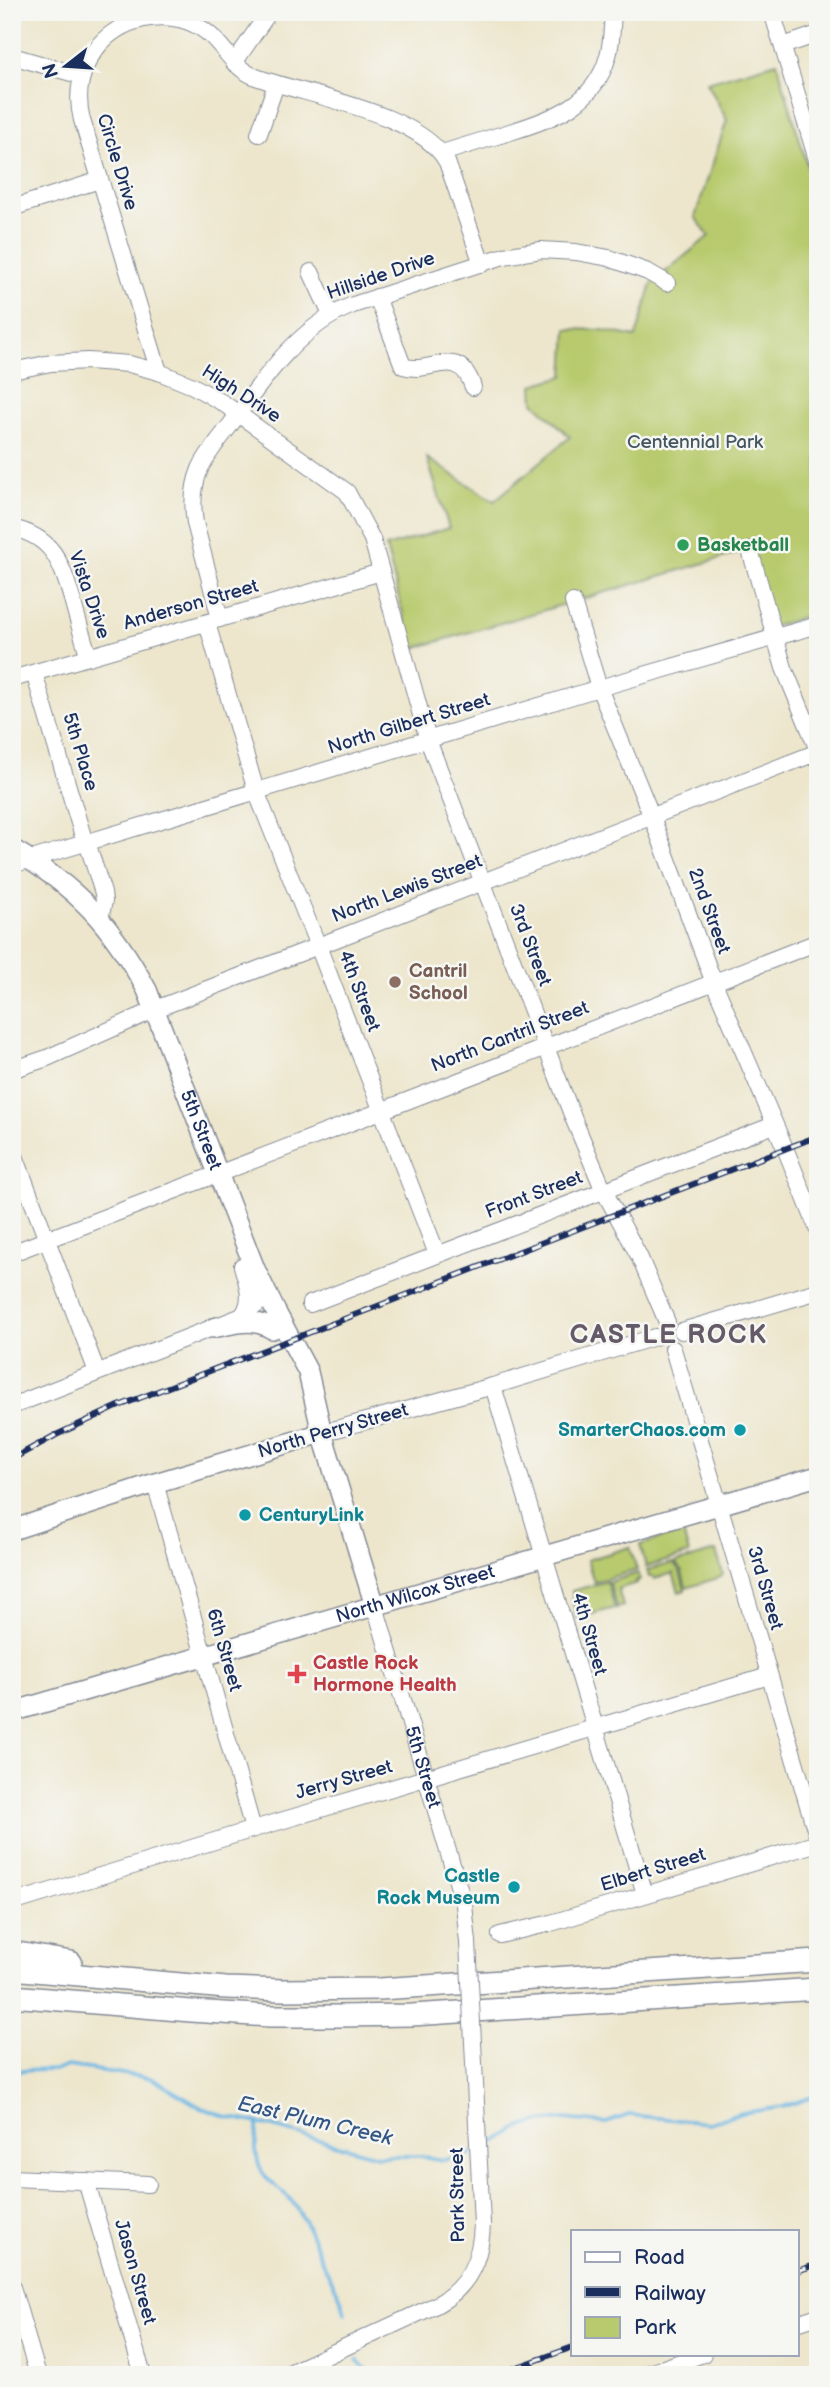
<svg xmlns="http://www.w3.org/2000/svg" width="830" height="2387" font-family="'Balsamiq Sans',sans-serif">
  <rect width="100%" height="100%" fill="#f6f6f2"/>
  <filter id="ink" filterUnits="userSpaceOnUse"><feTurbulence type="fractalNoise" baseFrequency=".0143" numOctaves="2"/><feDisplacementMap in="SourceGraphic" scale="14" xChannelSelector="R" yChannelSelector="G"/><feConvolveMatrix kernelMatrix="1 2 1 2 8 2 1 2 1" color-interpolation-filters="sRGB"/></filter>
  <filter id="wash" filterUnits="userSpaceOnUse"><feTurbulence type="fractalNoise" baseFrequency=".00686" numOctaves="4" result="noise"/><feDisplacementMap in="SourceGraphic" scale="28" xChannelSelector="R" yChannelSelector="G"/><feGaussianBlur stdDeviation="1.57" result="paint"/><feColorMatrix in="noise" values="0 0 0 0 0 0 0 0 0 0 0 0 0 0 0 0 0 1.4 0 .05"/><feComposite in="paint" operator="in"/></filter>
  <g filter="url(#wash)">
    <rect width="100%" height="100%" fill="#ede6cc"/>
    <!-- green -->
    <g fill="#b8ca6d" stroke="#6a7c66" stroke-width="2">
      <path d="M777,62L818,203V613L771,627L749,550L412,649L386,547L449,528L427,458L494,501L570,437L534,402L533,385L564,376L567,329L602,330L636,337L652,283L709,236L695,217L727,120L707,82Z"/>
      <path d="M683,1532L689,1554L646,1567L640,1545Z"/>
      <path d="M630,1547L637,1570L594,1582L587,1560Z"/>
      <path d="M716,1551L723,1574L721,1577L686,1588L682,1572L675,1563Z"/>
      <path d="M673,1563L680,1572L685,1590L679,1592L673,1573L654,1579L653,1576L649,1577L647,1570Z"/>
      <path d="M638,1573L640,1580L636,1581L637,1583L618,1589L623,1606L617,1608L609,1582Z"/>
      <path d="M607,1581L615,1608L577,1618L573,1604L572,1591Z"/>
    </g>
    <g fill="none" stroke-linecap="round" stroke-linejoin="round">
      <!-- stream -->
      <g stroke="#6ab6e3" stroke-width="3.5">
        <path d="M12,2071L57,2070L68,2066L151,2078L200,2107L227,2117L258,2123L377,2156H421L443,2160L459,2158L472,2153"/>
        <path d="M258,2123C256,2137 254,2151 259,2165C265,2181 277,2186 288,2197C304,2214 312,2238 321,2259C329,2278 341,2292 345,2313"/>
        <path d="M483,2149L518,2128L539,2122L564,2119L606,2123L629,2115L709,2123L742,2113L783,2107L818,2095"/>
        <path d="M357,2360L373,2375"/>
      </g>
    </g>
  </g>
  <g filter="url(#ink)">
    <g fill="none" stroke-linecap="round" stroke-linejoin="round">
      <defs>
        <g id="minor">
          <path d="M772,12L818,163"/>
          <path d="M783,46L818,34"/>
          <path d="M12,56L82,76"/>
          <path d="M234,63L269,12"/>
          <path d="M259,134L276,84"/>
          <path d="M442,153C464,146 487,139 510,132C553,119 595,104 608,56C612,42 612,27 613,12"/>
          <path d="M12,208L100,180"/>
          <path d="M311,272L331,315"/>
          <path d="M377,297L403,366C432,376 458,343 473,387"/>
          <path d="M12,371L51,363L88,361L129,364L159,372L193,386L223,403L347,492L372,539L428,740L574,1120L604,1191L639,1256L667,1322"/>
          <path d="M159,372L82,120C75,93 81,67 99,45C126,14 177,7 209,34C226,49 234,69 256,77C307,96 419,112 447,162L482,264"/>
          <path d="M12,528C54,537 61,563 72,599C77,618 83,638 89,657"/>
          <path d="M750,550L784,668L818,750"/>
          <path d="M573,602L599,688L652,817L714,983L785,1148L818,1230"/>
          <path d="M220,619L195,523C192,505 193,486 200,469C207,453 220,439 231,424C264,378 298,327 353,305L504,256L541,250L576,252L609,258L648,272L667,283"/>
          <path d="M207,623L256,791L318,946L437,1254"/>
          <path d="M34,673L85,843"/>
          <path d="M12,679L381,572"/>
          <path d="M87,842L103,893L104,901L100,919"/>
          <path d="M12,865L599,688L818,625"/>
          <path d="M12,1070L47,1058L161,1007L818,752"/>
          <path d="M12,1148L97,1372"/>
          <path d="M218,1174L818,942"/>
          <path d="M12,1253L207,1178"/>
          <path d="M242,1266C246,1281 254,1298 244,1313"/>
          <path d="M310,1304L774,1125"/>
          <path d="M682,1331L818,1291"/>
          <path d="M673,1349L818,1839"/>
          <path d="M493,1386L645,1894"/>
          <path d="M12,1406L240,1317L259,1303L260,1291L258,1278"/>
          <path d="M322,1433L493,1386L655,1337"/>
          <path d="M155,1483L253,1829"/>
          <path id="s1" d="M375,1606L464,1905L468,1942"/>
          <path d="M12,1903L257,1828L769,1676"/>
          <path d="M500,1935L551,1923L818,1843"/>
          <path d="M12,2178L148,2184"/>
          <path d="M86,2181L143,2375"/>
          <path d="M12,2287L38,2375"/>
          <path d="M797,2323L818,2316"/>
          <path d="M285,2375L436,2305C468,2288 481,2260 482,2224"/>
          <path d="M644,2375L703,2354"/>
        </g>
        <g id="major">
          <path id="s2" d="M12,849C77,887 111,924 147,990L255,1269L276,1312L308,1372L322,1433L375,1606"/>
          <path d="M213,1328C235,1324 252,1317 272,1329"/>
          <path d="M12,1530L155,1483L322,1433"/>
          <path id="s3" d="M12,1712L818,1476"/>
        </g>
        <g id="highway">
          <path d="M12,1952L71,1962"/>
          <path d="M12,1969L226,1988L283,1990L379,1989L818,1961"/>
          <path d="M12,1996L191,2011L270,2016H338L412,2015L818,1989"/>
        </g>
      </defs>
      <!-- minor casing -->
      <use href="#minor" stroke="#848a95" stroke-width="18"/>
      <!-- major casing -->
      <use href="#major" stroke="#848a95" stroke-width="22"/>
      <!-- highway casing -->
      <use href="#highway" stroke="#848a95" stroke-width="24"/>
      <!-- minor -->
      <use href="#minor" stroke="#fff" stroke-width="16"/>
      <!-- major -->
      <use href="#major" stroke="#fff" stroke-width="19"/>
      <!-- highway -->
      <use href="#highway" stroke="#fff" stroke-width="21"/>
      <defs>
        <g id="rail">
          <path d="M12,1459L56,1435L119,1406L818,1136"/>
          <path d="M797,2271L818,2264"/>
          <path d="M496,2375L573,2347"/>
        </g>
      </defs>
      <!-- rail casing -->
      <use href="#rail" stroke="#1b2f5e" stroke-width="6"/>
      <!-- rail -->
      <use href="#rail" stroke="#f6f6f2" stroke-width="3.5" stroke-dasharray="10" stroke-linecap="butt"/>
      <defs>
        <path id="minor-bridge" d="M468,1942L482,2224"/>
      </defs>
      <!-- minor-bridge casing -->
      <use href="#minor-bridge" stroke="#848a95" stroke-width="18" stroke-linecap="butt"/>
      <!-- minor-bridge -->
      <use href="#minor-bridge" stroke="#fff" stroke-width="16"/>
    </g>
  </g>
  <!-- markers -->
  <circle fill="#2e9e5b" stroke="#f6f6f2" stroke-width="2.5" cx="683" cy="545" r="7"/>
  <circle fill="#8d6e63" stroke="#f6f6f2" stroke-width="2.5" cx="395" cy="982" r="7"/>
  <g fill="#0f9aa8" stroke="#f6f6f2" stroke-width="2.5">
    <circle cx="740" cy="1430" r="7"/>
    <circle cx="245" cy="1515" r="7"/>
    <circle cx="514" cy="1887" r="7"/>
  </g>
  <path fill="#e0444e" stroke="#f6f6f2" stroke-width="2.5" d="M293.5 1663.5h7v7h7v7h-7v7h-7v-7h-7v-7h7z"/>
  <g text-anchor="middle" dominant-baseline="central" stroke-width="5" stroke-linejoin="round" paint-order="stroke">
    <!-- street labels -->
    <g font-size="19" fill="#1b2f5e" stroke="#f6f6f2">
      <text transform="translate(117 162) rotate(73)">Circle Drive</text>
      <text transform="translate(381 276) rotate(-19)">Hillside Drive</text>
      <text transform="translate(241 394) rotate(33)">High Drive</text>
      <text transform="translate(89 595) rotate(71)">Vista Drive</text>
      <text transform="translate(191 605) rotate(-16)">Anderson Street</text>
      <text transform="translate(409 724) rotate(-17)">North Gilbert Street</text>
      <text transform="translate(80 752) rotate(73)">5th Place</text>
      <text transform="translate(407 889) rotate(-21)">North Lewis Street</text>
      <text transform="translate(709 911) rotate(70)">2nd Street</text>
      <text transform="translate(530 945) rotate(69)">3rd Street</text>
      <text transform="translate(359 991) rotate(69)">4th Street</text>
      <text transform="translate(510 1037) rotate(-21)">North Cantril Street</text>
      <text stroke="none"><textPath href="#s2" startOffset="348">5th Street</textPath></text>
      <text transform="translate(534 1195) rotate(-21)">Front Street</text>
      <text transform="translate(333 1431) rotate(-16)">North Perry Street</text>
      <text transform="translate(765 1588) rotate(74)">3rd Street</text>
      <text stroke="none"><textPath href="#s3" startOffset="420">North Wilcox Street</textPath></text>
      <text transform="translate(589 1634) rotate(74)">4th Street</text>
      <text transform="translate(224 1650) rotate(74)">6th Street</text>
      <text stroke="none"><textPath href="#s1" startOffset="168">5th Street</textPath></text>
      <text transform="translate(344 1780) rotate(-16)">Jerry Street</text>
      <text transform="translate(653 1870) rotate(-17)">Elbert Street</text>
      <text transform="translate(458 2195) rotate(-91)">Park Street</text>
      <text transform="translate(135 2272) rotate(74)">Jason Street</text>
    </g>
    <!-- park labels -->
    <g font-size="19" fill="#425662" stroke="#f6f6f2">
      <text x="695" y="442">Centennial Park</text>
    </g>
    <!-- leisure labels -->
    <g font-size="19" font-weight="bold" fill="#27864d" stroke="#f6f6f2" text-anchor="start">
      <text x="697" y="545">Basketball</text>
    </g>
    <!-- education labels -->
    <g font-size="19" font-weight="bold" fill="#785e54" stroke="#f6f6f2" text-anchor="start">
      <text x="409" y="971">Cantril<tspan x="409" dy="22">School</tspan></text>
    </g>
    <!-- culture labels -->
    <g font-size="19" font-weight="bold" fill="#0d838f" stroke="#f6f6f2" text-anchor="end">
      <text x="726" y="1430">SmarterChaos.com</text>
      <text x="259" y="1515" text-anchor="start">CenturyLink</text>
      <text x="500" y="1876">Castle<tspan x="500" dy="22">Rock Museum</tspan></text>
    </g>
    <!-- health labels -->
    <g font-size="19" font-weight="bold" fill="#be3a42" stroke="#f6f6f2" text-anchor="start">
      <text x="313" y="1663">Castle Rock<tspan x="313" dy="22">Hormone Health</tspan></text>
    </g>
    <!-- water labels -->
    <g font-size="21" font-style="italic" fill="#335886" stroke="#f6f6f2">
      <text transform="translate(315 2121) rotate(13)">East Plum Creek</text>
    </g>
    <!-- district labels -->
    <g font-size="26" font-weight="bold" letter-spacing="2" fill="#655a68" stroke="#f6f6f2">
      <text x="669" y="1335">CASTLE ROCK</text>
    </g>
  </g>
  <!-- margin -->
  <rect width="830" height="2387" fill="none" stroke="#f6f6f2" stroke-width="42"/>
  <!-- legend -->
  <rect x="571" y="2230" width="228" height="126" fill="#f6f6f2" stroke="#9ea6b7" stroke-width="2"/>
  <rect x="585" y="2252" width="35" height="10" fill="#ffffff" stroke="#9ea6b7" stroke-width="2"/>
  <text x="634" y="2264" font-size="21" fill="#1b2f5e">Road</text>
  <rect x="585" y="2287" width="35" height="10" fill="#1b2f5e" stroke="#9ea6b7" stroke-width="2"/>
  <text x="634" y="2300" font-size="21" fill="#1b2f5e">Railway</text>
  <rect x="585" y="2317" width="35" height="21" fill="#b8ca6d" stroke="#9ea6b7" stroke-width="2"/>
  <text x="634" y="2334" font-size="21" fill="#1b2f5e">Park</text>
  <!-- north arrow -->
  <g transform="translate(66 66) rotate(253)" stroke="#f6f6f2" stroke-width="5" paint-order="stroke">
  <path d="M0-5L12 26L0 18L-12 26Z" fill="#1b2f5e"/>
  <text y="-10" font-size="19" font-weight="bold" text-anchor="middle" fill="#1b2f5e">N</text>
  </g>
</svg>
